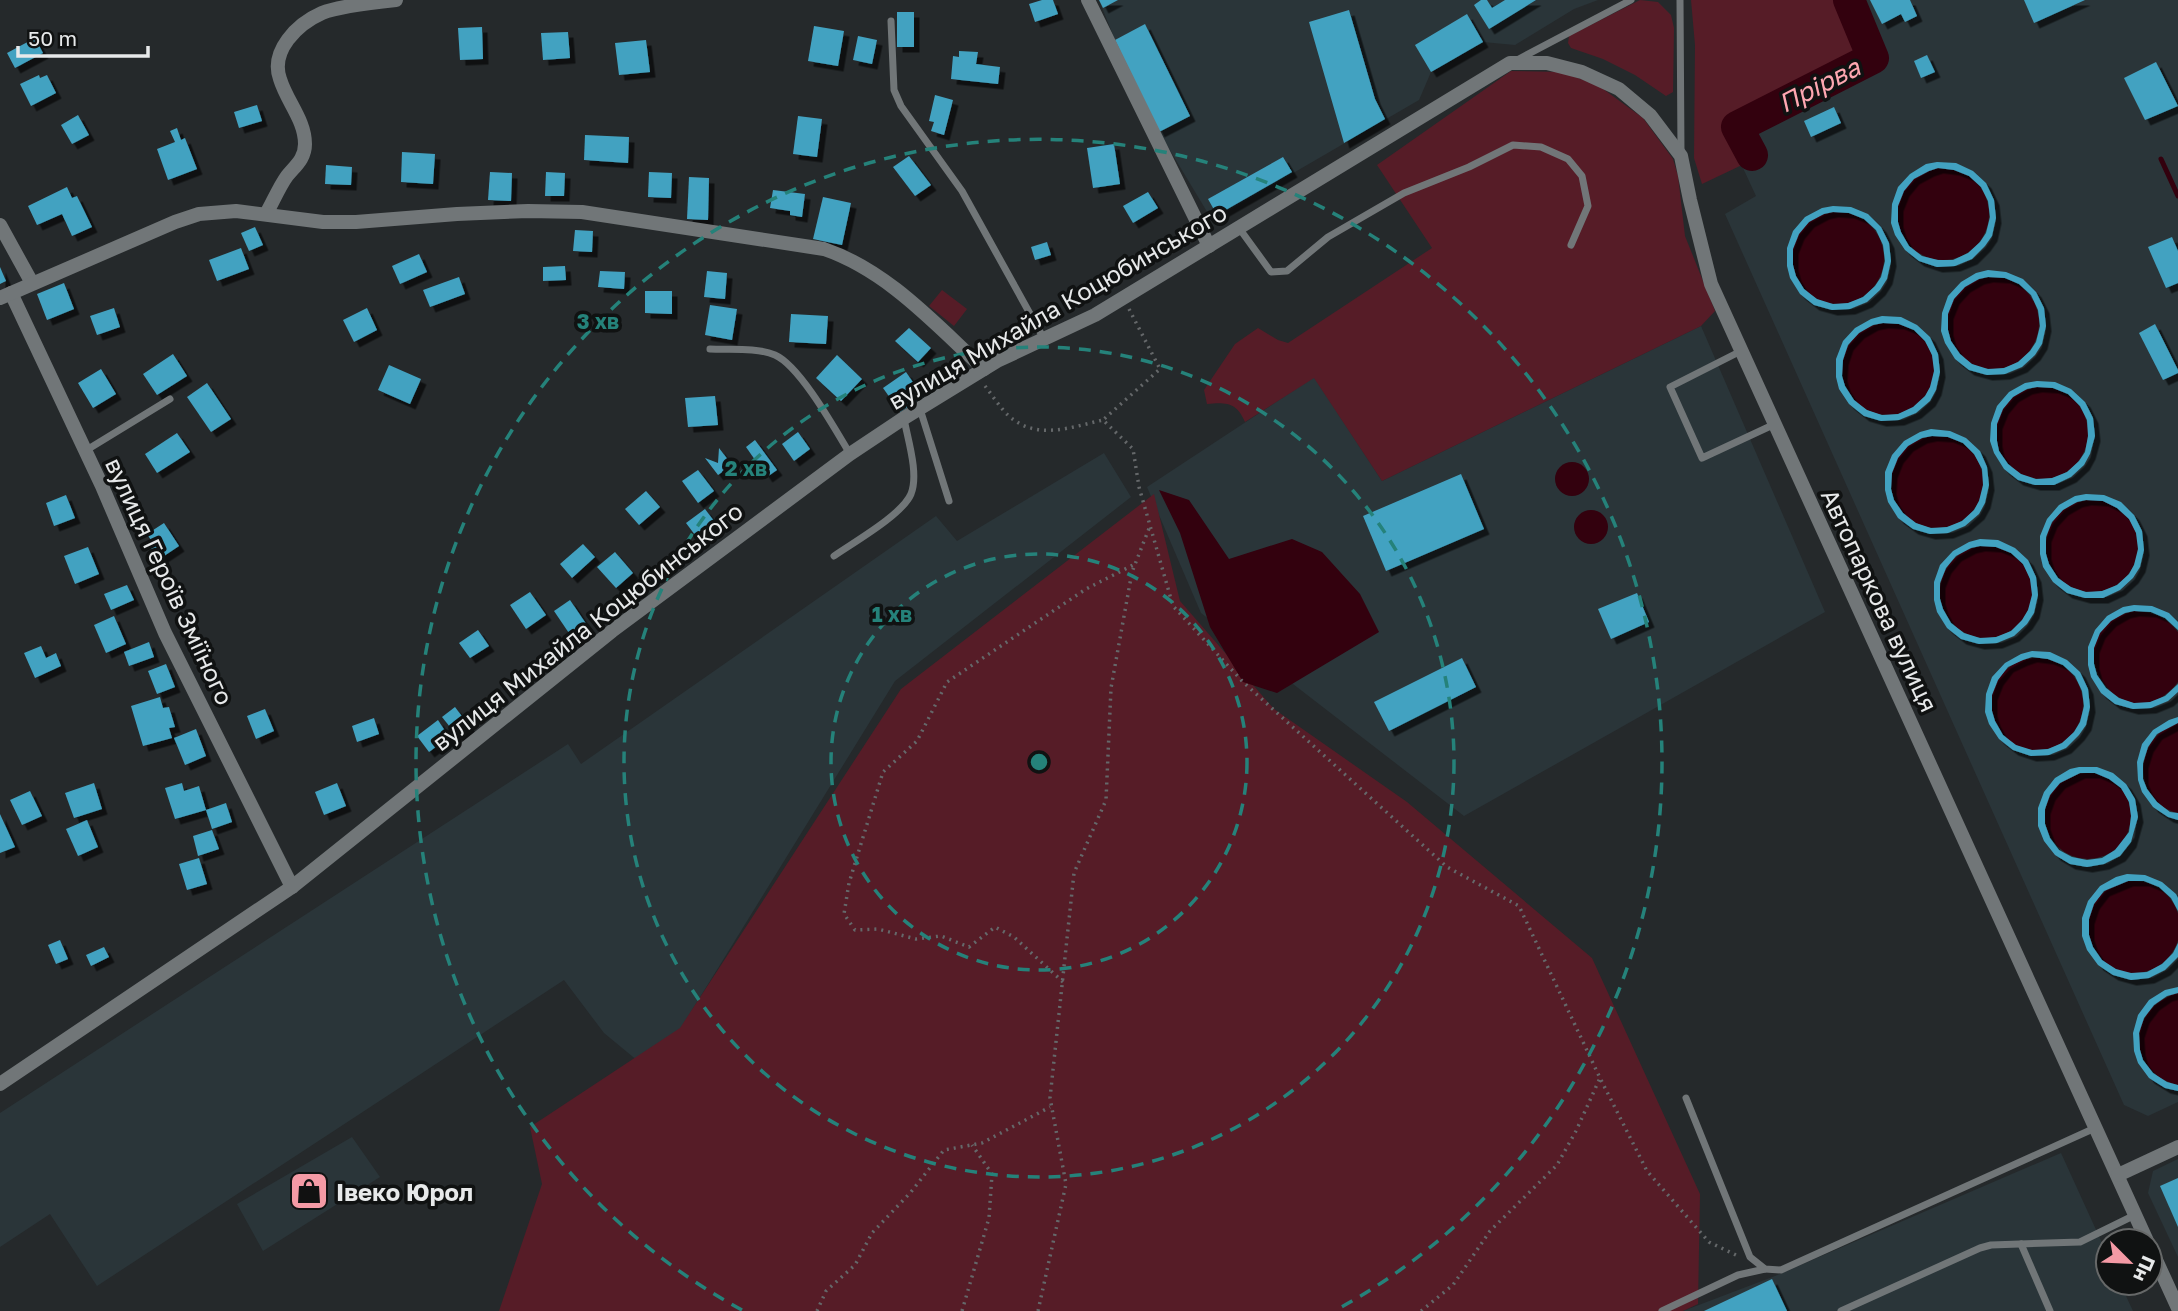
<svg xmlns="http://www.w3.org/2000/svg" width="2178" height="1311" font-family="'Golos Text',sans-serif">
  <defs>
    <filter id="shadow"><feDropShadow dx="5.5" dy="5.5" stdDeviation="0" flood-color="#0009"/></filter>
  </defs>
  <rect width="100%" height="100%" fill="#25292b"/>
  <!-- built -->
  <g fill="#2a3539">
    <path d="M1099,0H1598L1574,9L1515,45L1483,42L1431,72L1419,100L1212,220L1159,132L1115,40Z"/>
    <path d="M1823,0H2178V1102L2148,1116L2124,1105L1725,214L1756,196L1730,140Z"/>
    <path d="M1701,326L1825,612L1464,816L1201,613L1147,487L1314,377L1382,481Z"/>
    <path d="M1104,453L1131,497L895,681L673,1041L644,1066L604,1033L564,980L97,1286L50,1214L0,1247V1113L568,744L581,764L936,516L957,541Z"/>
    <path d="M352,1137L380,1177L263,1251L237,1204Z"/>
    <path d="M2061,1153L2108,1256V1283H2120L2133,1311H1683L1775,1276Z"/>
    <path d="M2178,1159V1257L2148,1193L2153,1171Z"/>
  </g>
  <!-- green -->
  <g fill="#561c27">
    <path d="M1640,0L1658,2L1671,15L1674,28L1673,92L1666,96L1635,75L1603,59L1571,48L1568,43L1569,36Z"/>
    <path d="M1691,0H1864L1885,53L1856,71L1857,74L1814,96L1733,146L1742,165L1702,184L1694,158L1695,45Z"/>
    <path d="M1511,71L1562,72L1599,86L1643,118L1673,159L1678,176L1685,236L1715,311L1701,326L1382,481L1314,378L1245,422C1237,403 1227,402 1207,404L1204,390L1235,344L1258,328L1278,340L1288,343L1432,248L1377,165Z"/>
    <path d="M942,290L967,309L954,326L929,306Z"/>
    <path d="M1154,494L1180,601L1274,709L1407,802L1592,958L1700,1194L1698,1304L1683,1311H499L542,1184L530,1127L680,1028L901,689Z"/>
  </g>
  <!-- water -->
  <g fill="#33010e">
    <circle cx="1943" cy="214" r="46"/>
    <circle cx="1838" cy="258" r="46"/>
    <circle cx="1993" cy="323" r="46"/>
    <circle cx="1888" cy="369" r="46"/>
    <circle cx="2042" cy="433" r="46"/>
    <circle cx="1937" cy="482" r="46"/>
    <circle cx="1572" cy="479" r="17"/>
    <path d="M1159,490L1189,500L1229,559L1292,539L1322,552L1360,594L1379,632L1277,693L1243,682L1210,627L1180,533Z"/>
    <circle cx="2092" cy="546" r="46"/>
    <circle cx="1591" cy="527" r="17"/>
    <circle cx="1986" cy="592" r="46"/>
    <path d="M2134,611C2153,612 2166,617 2178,632V682C2123,752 2045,632 2134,611Z"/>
    <circle cx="2037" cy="704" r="46"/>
    <path d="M2178,723V813C2131,802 2133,736 2178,723Z"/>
    <circle cx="2088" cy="816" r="43"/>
    <circle cx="2134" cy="927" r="46"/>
    <path d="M2178,993V1085C2125,1072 2127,1007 2178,993Z"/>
  </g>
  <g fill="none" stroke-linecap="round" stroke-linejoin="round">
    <!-- stream -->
    <path stroke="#33010e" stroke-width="5" d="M2161,159L2178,196"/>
    <!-- river -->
    <path stroke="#33010e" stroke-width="32" d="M1752,155L1737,127L1873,58L1849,0"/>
  </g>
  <!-- building -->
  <g fill="#43a2c1" fill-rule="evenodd" filter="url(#shadow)">
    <path d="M1042,0H1053L1058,14L1035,22L1029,4Z"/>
    <path d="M1099,0H1118L1103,8Z"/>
    <path d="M1481,0H1487L1492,8L1505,0H1536L1489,29L1474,5Z"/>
    <path d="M1870,0H1910L1917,16L1905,22L1901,14L1882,24Z"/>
    <path d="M2024,0H2085L2034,23Z"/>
    <path d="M1349,10L1375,99L1385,119L1344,143L1309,22Z"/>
    <rect x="897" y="12" width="17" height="35"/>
    <path d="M1467,14L1483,42L1431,72L1415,45Z"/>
    <path d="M1145,24L1190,116L1159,132L1115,40Z"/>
    <path d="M814,26L844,31L838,66L808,61Z"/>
    <path d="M482,27L483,59L460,60L458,28Z"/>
    <path d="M568,32L570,58L543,60L541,33Z"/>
    <path d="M858,36L877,40L872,64L853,60Z"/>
    <path d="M35,38L43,53L15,68L7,53Z"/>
    <path d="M646,40L650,72L619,75L615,43Z"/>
    <path d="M959,51L978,52L976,64L1000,67L998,84L951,79L953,56L959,57Z"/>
    <path d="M1927,55L1935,72L1921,78L1914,61Z"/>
    <path d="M2156,62L2178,106L2145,120L2124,78Z"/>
    <path d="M39,75L40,78L47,75L56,93L31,106L20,84Z"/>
    <path d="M935,95L953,100L944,135L931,131L934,122L929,121Z"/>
    <path d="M257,105L262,121L239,128L234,112Z"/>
    <path d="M1834,107L1841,123L1811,137L1804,121Z"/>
    <path d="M78,115L89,135L72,144L61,125Z"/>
    <path d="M798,116L822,119L817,157L793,154Z"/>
    <path d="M177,128L181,140L185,138L197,169L168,180L157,149L175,142L170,131Z"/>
    <path d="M585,135L629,137L628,163L584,160Z"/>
    <path d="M1114,144L1120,184L1093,188L1087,148Z"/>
    <path d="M402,152L435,154L433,184L401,182Z"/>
    <path d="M909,156L931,185L915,196L893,167Z"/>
    <path d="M1283,157L1292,172L1217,215L1208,199Z"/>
    <path d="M1937,162L1956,163L1973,171L1986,183L1994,200L1996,218L1992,236L1985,246L1972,259L1955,266L1937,267L1919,261L1905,250L1895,235L1891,223L1892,204L1898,187L1910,174L1926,164ZM1938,168L1954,170L1969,176L1981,187L1988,201L1990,217L1986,233L1980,242L1968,253L1953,260H1938L1922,256L1909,246L1901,232L1898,222V206L1904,191L1914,179L1929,171Z"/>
    <path d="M326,165L352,167L351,185L325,184Z"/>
    <path d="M490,172L512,173L511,201L488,200Z"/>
    <path d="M546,172L565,173L564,196H545Z"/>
    <path d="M649,172L672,173L671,198L648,197Z"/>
    <path d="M689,177L709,178L708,220L687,219Z"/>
    <path d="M67,187L72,198L77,196L92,227L72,236L62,214L37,225L28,206Z"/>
    <path d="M773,190L805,194L802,217L790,215V211L770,208Z"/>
    <path d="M1148,192L1158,208L1133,223L1123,206Z"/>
    <path d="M823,197L851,203L842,245L813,239Z"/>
    <path d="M1833,206L1851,207L1868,214L1881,227L1889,243L1891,261L1887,279L1880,290L1867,302L1850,309L1832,310L1814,305L1800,294L1790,278L1787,266V248L1793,231L1805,217L1822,208ZM1833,212L1849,213L1864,219L1876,230L1883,245L1885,261L1881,277L1875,286L1863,297L1848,303L1833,304L1817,299L1804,289L1796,276L1793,265V249L1799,234L1809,222L1824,214Z"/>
    <path d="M255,227L263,245L249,251L241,233Z"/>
    <path d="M575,230L593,231L592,252L573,251Z"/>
    <path d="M2172,237L2178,251V283L2166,288L2148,247Z"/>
    <path d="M1047,242L1051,255L1035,260L1031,247Z"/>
    <path d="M241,248L249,269L217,281L209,260Z"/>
    <path d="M419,254L427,272L400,284L392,266Z"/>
    <path d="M565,266L566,280L543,281V267Z"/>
    <path d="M0,267L6,281L0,284Z"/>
    <path d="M1988,270L2006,272L2023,279L2036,292L2044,308L2046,326L2042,344L2035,355L2022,367L2005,374L1987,375L1969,370L1955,359L1945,343L1941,331L1942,313L1948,296L1961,282L1976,273ZM1988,277L2005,278L2019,284L2031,295L2038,310L2040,326L2036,342L2030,351L2018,362L2004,368L1988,369L1972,364L1960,354L1951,341L1948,330V314L1954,299L1965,287L1979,279Z"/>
    <path d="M600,271L625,272L624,289L598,287Z"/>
    <path d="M707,271L727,273L725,299L704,297Z"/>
    <path d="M459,277L465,294L430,307L423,290Z"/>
    <path d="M64,283L74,309L47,320L37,294Z"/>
    <path d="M645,291H672V314L645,313Z"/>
    <path d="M710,305L737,309L732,340L705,335Z"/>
    <path d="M114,308L120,327L97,335L90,316Z"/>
    <path d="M367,308L377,330L354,342L343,320Z"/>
    <path d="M791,314L828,316L826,344L789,342Z"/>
    <path d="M1882,316L1901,317L1917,325L1930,337L1938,354L1940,372L1936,390L1930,401L1916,413L1899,420L1881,421L1864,416L1849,404L1839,389L1836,377V359L1843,341L1855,328L1871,319ZM1883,323L1899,324L1914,330L1925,341L1932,355L1934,371L1930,387L1925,396L1913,407L1898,414L1882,415L1867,410L1854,400L1845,386L1842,376L1843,360L1848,345L1859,333L1873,325Z"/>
    <path d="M2155,324L2178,370V373L2163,380L2139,333Z"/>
    <path d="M909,328L931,348L918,362L895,341Z"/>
    <path d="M173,354L187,376L157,395L143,374Z"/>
    <path d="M837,355L862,379L841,401L816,378Z"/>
    <path d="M389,365L421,379L410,404L378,390Z"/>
    <path d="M101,369L116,394L93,408L78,383Z"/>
    <path d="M906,372L923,397L900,412L883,388Z"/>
    <path d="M2037,381L2055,382L2071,389L2085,402L2093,418L2095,436L2090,454L2084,465L2071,477L2054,485H2035L2018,480L2004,469L1994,453L1990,441L1991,423L1997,406L2009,392L2025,383ZM2037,387L2053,388L2068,394L2080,406L2087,420L2088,436L2085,452L2079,461L2067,472L2052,478L2036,479L2021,474L2008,464L1999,451L1997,441V424L2003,409L2013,397L2027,389Z"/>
    <path d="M207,383L231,419L211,432L187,397Z"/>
    <path d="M715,396L718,425L688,427L685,398Z"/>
    <path d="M1931,429L1950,431L1966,438L1980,451L1987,467L1989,485L1985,503L1979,514L1965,526L1948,533L1930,534L1913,529L1898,518L1888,502L1885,490V472L1892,455L1904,441L1920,432ZM1932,436L1948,437L1963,443L1974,454L1982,469L1983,485L1979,501L1974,510L1962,521L1947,527L1931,528L1916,523L1903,513L1894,500L1891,489L1892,473L1898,458L1908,446L1922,438Z"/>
    <path d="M798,432L810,449L794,461L782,444Z"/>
    <path d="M177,433L190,452L157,473L145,454Z"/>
    <path d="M755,440L777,470L767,477L746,447Z"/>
    <path d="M719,448L732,465L718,475L705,458L718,463Z"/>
    <path d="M698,470L714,491L698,503L682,481Z"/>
    <path d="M1461,474L1484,529L1386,571L1363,516Z"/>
    <path d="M646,491L660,507L639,525L625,509Z"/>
    <path d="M2086,494L2104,495L2121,502L2134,515L2142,531L2144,550L2140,567L2133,578L2120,590L2103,598H2085L2067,593L2053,582L2043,567L2040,554V536L2047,519L2059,505L2075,496ZM2086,500L2103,501L2117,508L2129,519L2136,533L2138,549L2134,565L2129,574L2117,585L2102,591L2086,592L2071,587L2058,578L2049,564L2046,554V537L2052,522L2063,510L2077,502Z"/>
    <path d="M66,495L75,518L54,526L46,503Z"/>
    <path d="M705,509L717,525L698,539L686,523Z"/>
    <path d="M164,523L179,546L158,560L150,548L154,545L147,534Z"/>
    <path d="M1980,539L1998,540L2015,548L2028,560L2036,577L2038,595L2034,613L2027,624L2014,636L1997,643L1979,644L1961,639L1947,628L1937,612L1934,600V582L1940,565L1953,551L1969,542ZM1980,546L1996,547L2011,553L2023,564L2030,579L2032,595L2028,610L2022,620L2011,631L1996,637L1980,638L1964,633L1951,623L1943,609L1940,599V583L1946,568L1956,556L1971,548Z"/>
    <path d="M583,544L595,557L572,578L560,564Z"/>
    <path d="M88,547L99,574L75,584L64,556Z"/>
    <path d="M615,552L633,573L616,588L597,567Z"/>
    <path d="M127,585L134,600L111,610L104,594Z"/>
    <path d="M530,592L546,615L526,629L510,605Z"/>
    <path d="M1637,593L1649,622L1611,639L1598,609Z"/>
    <path d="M570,600L591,631L575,642L554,611Z"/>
    <path d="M2134,605L2152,606L2169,613L2178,622V630L2165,618L2151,612L2134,611L2125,613L2111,621L2100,633L2094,648V664L2097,675L2106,688L2119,698L2134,703L2150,702L2165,696L2178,684V692L2168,701L2151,708L2133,709L2115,704L2101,693L2091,677L2088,665V647L2095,630L2107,616L2123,607Z"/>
    <path d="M114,616L126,644L106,653L94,625Z"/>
    <path d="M478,630L489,646L470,658L459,643Z"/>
    <path d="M149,642L154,657L129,666L124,652Z"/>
    <path d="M41,646L46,658L56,653L61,666L35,678L24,653Z"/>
    <path d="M2032,651L2050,652L2067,660L2080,672L2088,689L2090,707L2086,725L2079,735L2066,748L2049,755L2031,756L2013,750L1999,739L1989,724L1985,712L1986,694L1992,677L2005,663L2021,654ZM2032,657L2048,659L2063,665L2075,676L2082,691L2084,706L2080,722L2074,732L2062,743L2048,749L2032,750L2016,745L2003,735L1995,721L1992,711V695L1998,680L2008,667L2023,660Z"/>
    <path d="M1462,658L1476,687L1389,731L1374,702Z"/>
    <path d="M166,664L175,687L157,694L148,671Z"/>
    <path d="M160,697L163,708L169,707L175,727L169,728L172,738L143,746L131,706Z"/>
    <path d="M455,707L470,727L458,737L442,717Z"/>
    <path d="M265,709L274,731L256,739L247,716Z"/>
    <path d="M2178,717V723L2157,734L2148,747L2143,763V779L2147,789L2157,802L2170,812L2178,813V820L2168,817L2153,807L2142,792L2138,780L2137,762L2142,744L2153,730L2169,720Z"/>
    <path d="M374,718L379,734L357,742L352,726Z"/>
    <path d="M438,720L449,737L429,752L417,736Z"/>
    <path d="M196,729L206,756L185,765L174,738Z"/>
    <path d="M2079,767H2097L2113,773L2126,784L2135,799L2138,817L2131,842L2120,856L2104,864L2087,867L2070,864L2055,855L2044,841L2038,826V808L2044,792L2055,778L2070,769ZM2080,773H2095L2109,779L2121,788L2129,802L2131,816L2129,832L2115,850L2102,858L2087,860L2072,857L2059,850L2050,838L2045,824V809L2050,795L2060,783Z"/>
    <path d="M94,783L102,809L74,818L65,793Z"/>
    <path d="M182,783L184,791L199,786L206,810L175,819L165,788Z"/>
    <path d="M337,783L346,806L324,815L315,792Z"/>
    <path d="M30,791L42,816L22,825L10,800Z"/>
    <path d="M226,803L232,822L212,829L206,810Z"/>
    <path d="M0,814L15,847L0,853Z"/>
    <path d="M87,820L98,847L78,856L66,829Z"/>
    <path d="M212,830L219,849L198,856L193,836Z"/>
    <path d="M199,858L207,884L187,890L179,864Z"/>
    <path d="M2127,874L2145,875L2162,882L2176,894L2178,898V911L2171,898L2159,887L2144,881H2128L2104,891L2094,904L2089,919V935L2093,947L2102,960L2116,969L2131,973L2147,972L2162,964L2173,953L2178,943V957L2165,970L2149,978L2131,980L2113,975L2098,965L2087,950L2082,936V918L2088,901L2100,886L2116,877Z"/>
    <path d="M60,940L68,959L56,964L48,945Z"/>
    <path d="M104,947L109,957L91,966L86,955Z"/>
    <path d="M2178,987V993L2167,996L2154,1005L2144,1018L2139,1033L2140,1050L2143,1060L2153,1073L2167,1082L2178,1085V1091L2165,1088L2149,1078L2138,1063L2134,1051L2133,1033L2138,1015L2149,1000L2165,990Z"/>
    <path d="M2178,1178V1227L2160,1186Z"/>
    <path d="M1772,1279L1787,1311H1704Z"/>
  </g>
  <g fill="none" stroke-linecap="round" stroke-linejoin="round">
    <!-- path -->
    <g stroke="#65686a" stroke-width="3.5" stroke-dasharray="2 5" stroke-linecap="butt">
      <path d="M1129,309L1160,369L1103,420L1133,449L1139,487L1173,606L1243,682L1447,867L1519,906L1600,1078L1647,1171L1709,1242L1738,1256"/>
      <path d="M985,386C993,396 1000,408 1009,416C1037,441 1071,427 1103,420"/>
      <path d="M1063,982L1014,937L995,927L969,947L941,936L916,939L878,929L855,930L844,914L849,883L883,772L917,741L947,682L1086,589L1133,565"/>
      <path d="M817,1311L826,1291L855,1265L872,1233L911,1192L944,1150L982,1143L1050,1107"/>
      <path d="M962,1311L989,1218L992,1174L972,1145"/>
      <path d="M1038,1311L1066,1184L1050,1098L1074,873L1106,800L1111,688L1132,572L1150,526"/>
      <path d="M1421,1311L1453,1285L1490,1231L1557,1165L1576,1131L1600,1078"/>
    </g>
    <!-- lane -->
    <g stroke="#717678" stroke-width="7">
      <path d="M1680,0L1681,152"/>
      <path d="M891,21L894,90L901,106L962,191L1044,339"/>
      <path d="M1517,60L1631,0"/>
      <path d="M1239,228L1271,272L1287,271L1328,237L1404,193L1469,167L1513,145L1541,147L1568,159L1582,176L1588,206L1571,245"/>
      <path d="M710,349C730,350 756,347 775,355C800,366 835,429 850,454"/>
      <path d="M1741,351L1670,387L1702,458L1775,424"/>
      <path d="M920,409L949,501"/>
      <path d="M85,451L170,399"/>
      <path d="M834,556C854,542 902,515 911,494C919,474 908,440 904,419"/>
      <path d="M1686,1098L1750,1257L1765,1269L1781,1270L2095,1128"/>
      <path d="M2021,1244L2050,1311"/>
      <path d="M1662,1311L1738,1275L1765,1269"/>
      <path d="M1841,1311L1980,1248L1991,1245L2080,1242L2135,1215"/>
    </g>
    <!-- street -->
    <g stroke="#717678" stroke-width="14">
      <path d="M1088,0L1209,246"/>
      <path d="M266,214C273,202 279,187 287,176C295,166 305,159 305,144C305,120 287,102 280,79C270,51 297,24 322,13C339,6 377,2 396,0"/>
      <path d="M0,225L32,283"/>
      <path d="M11,293L102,486L165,633L292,887"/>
      <path d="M0,298L175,222L199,214L236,211L323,222H356L457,214L528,211L582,212L824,249C888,271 935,324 984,369"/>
      <path d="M0,1084L292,887L612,631L850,454L904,418L997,361L1095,315L1510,63H1547L1582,72L1619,89L1650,115L1681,156L1690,200L1711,284L2147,1241"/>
      <path d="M2118,1175L2178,1147"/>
      <path d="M2150,1247L2178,1308"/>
    </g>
  </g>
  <!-- distance rings -->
  <g fill="none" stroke="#25827a" stroke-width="3.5" stroke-dasharray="12 9">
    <circle cx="1039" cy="762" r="208"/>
    <circle cx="1039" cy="762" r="415"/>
    <path d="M742 1310A623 623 0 1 1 1336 1310"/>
  </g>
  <!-- icons -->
  <defs>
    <symbol id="shop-square" viewBox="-11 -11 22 22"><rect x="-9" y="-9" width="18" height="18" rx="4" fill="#f49aa5" stroke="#101212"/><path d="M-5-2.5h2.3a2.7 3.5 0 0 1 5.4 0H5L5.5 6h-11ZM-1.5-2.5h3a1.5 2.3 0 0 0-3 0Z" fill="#111"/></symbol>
  </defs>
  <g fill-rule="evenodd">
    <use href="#shop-square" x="287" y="1169" width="44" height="44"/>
  </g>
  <g text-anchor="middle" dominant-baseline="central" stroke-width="7" stroke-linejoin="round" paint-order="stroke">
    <!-- street labels -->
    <g font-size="24" fill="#e7e9ea" stroke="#101212">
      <text transform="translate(1057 306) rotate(-30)">вулиця Михайла Коцюбинського</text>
      <text transform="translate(170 581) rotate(65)">вулиця Героїв Зміїного</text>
      <text transform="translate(1880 600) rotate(65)">Автопаркова вулиця</text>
      <text transform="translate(587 626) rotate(-38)">вулиця Михайла Коцюбинського</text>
    </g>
    <!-- poi labels -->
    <g font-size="24" font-weight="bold" fill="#e7e9ea" stroke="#101212" text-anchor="start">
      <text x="336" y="1191">Івеко Юрол</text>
    </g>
    <!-- water labels -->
    <g font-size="26" font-style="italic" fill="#fea7b1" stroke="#101212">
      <text transform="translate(1819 85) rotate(-27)">Прірва</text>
    </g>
  </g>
  <circle cx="1039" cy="762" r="10" fill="#25827a" stroke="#101212" stroke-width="3.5"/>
  <g font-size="21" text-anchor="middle" font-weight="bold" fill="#25827a" stroke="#101212" stroke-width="7" stroke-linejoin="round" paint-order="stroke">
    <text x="598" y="329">3 хв</text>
    <text x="746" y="476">2 хв</text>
    <text x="892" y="622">1 хв</text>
  </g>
  <!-- north arrow -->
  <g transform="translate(2129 1262) rotate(114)"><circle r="33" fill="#101212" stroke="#666868" stroke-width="2"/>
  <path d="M0-5L12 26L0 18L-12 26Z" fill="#f49aa5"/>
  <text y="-10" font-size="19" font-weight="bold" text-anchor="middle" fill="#e7e9ea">Пн</text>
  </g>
  <!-- scale -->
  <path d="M18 46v10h130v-10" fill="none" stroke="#e7e9ea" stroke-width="3.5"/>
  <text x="28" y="46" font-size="21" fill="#e7e9ea" stroke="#101212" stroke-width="5" paint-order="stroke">50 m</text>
</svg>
